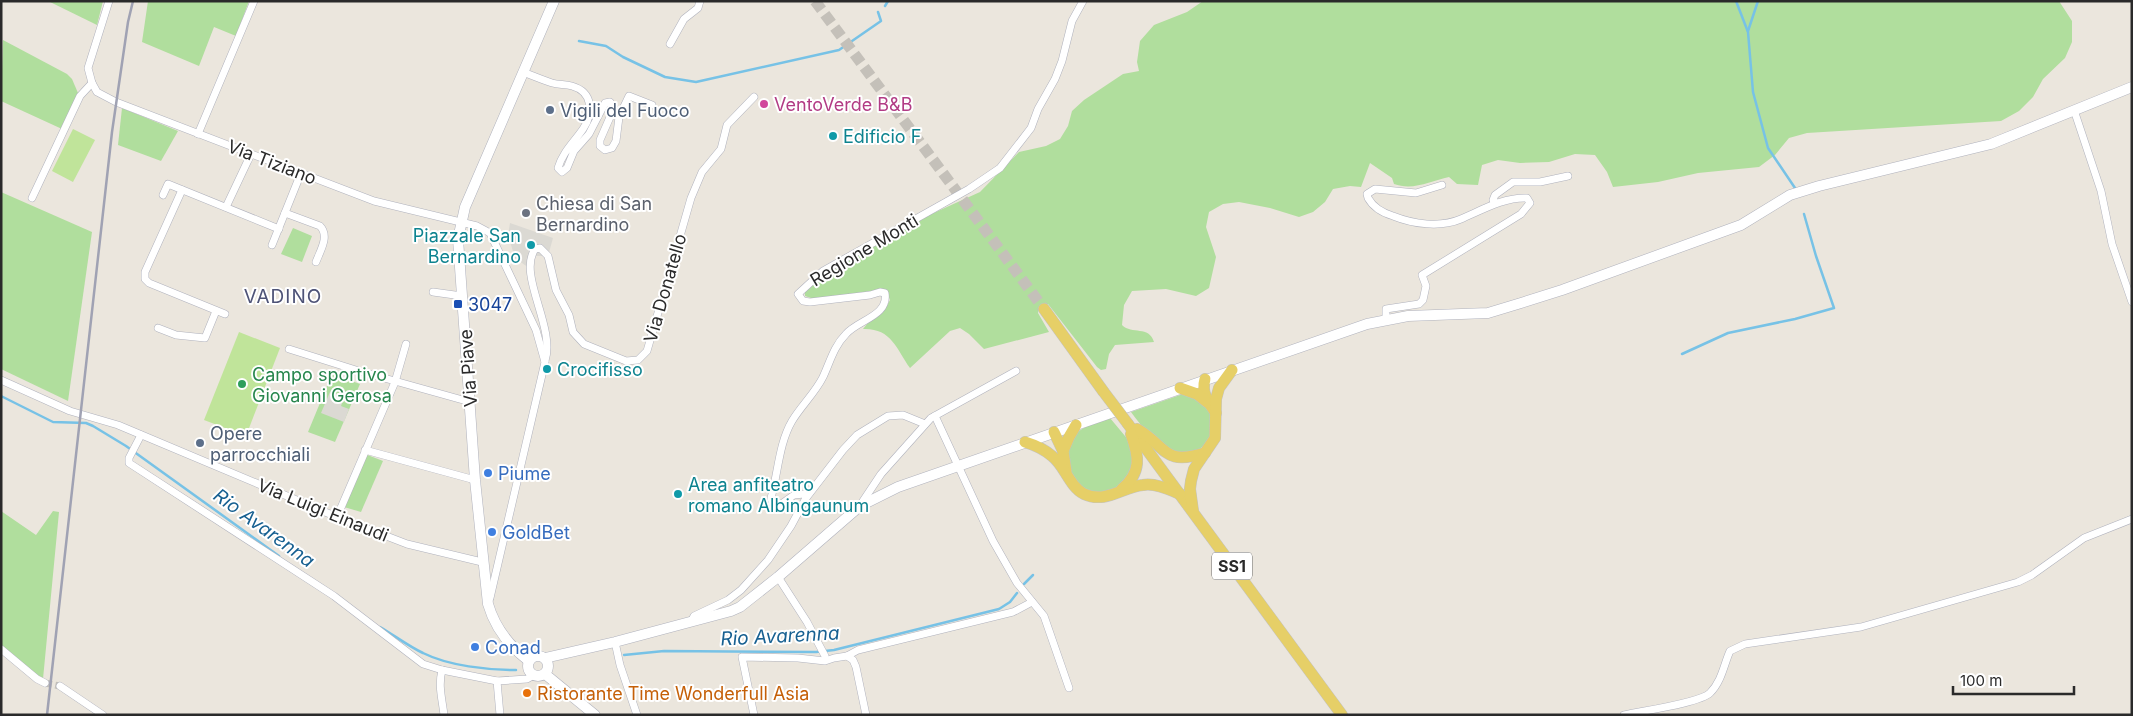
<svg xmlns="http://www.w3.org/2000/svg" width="2133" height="716" font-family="Inter,sans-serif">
  <rect width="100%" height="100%" fill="#ebe6dd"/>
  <!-- green -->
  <g fill="#b0de9d">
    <path d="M48,1H103L97,25Z"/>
    <path d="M148,1H249L236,36L214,27L199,66L142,42Z"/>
    <path d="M1203,1H2059L2072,21V42L2065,58L2043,79L2033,97L2019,111L2001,121L1807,133L1789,138L1775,155L1759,167L1698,173L1658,182L1613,187L1607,172L1595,155L1575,154L1549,162L1520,163L1498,160L1482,165L1478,185L1457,184L1449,177C1431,181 1413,191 1394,184L1392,178L1370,163L1361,187L1350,186L1333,189L1325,202L1313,212L1299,217L1270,208L1239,202L1223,204L1209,212L1206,227L1216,257L1209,288L1196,296L1166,289L1132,291L1124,305L1122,325C1132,335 1149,325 1154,342L1115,345L1109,354L1106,369L1101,370L1097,367L1048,304L1039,309L1038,313L1049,332L984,349L969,334L960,328L950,331L910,368C896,348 891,328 863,329C872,317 884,313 890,300L886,289L814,299L805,296V289L862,253L927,216L980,192L1019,152L1046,146L1060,139L1068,126L1072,111L1084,100L1123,74L1139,71L1137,62L1140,41L1154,25L1187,12Z"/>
    <path d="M3,40L67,74L72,79L78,93L62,129L1,101Z"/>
    <path d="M122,108L178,131L161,161L118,145Z"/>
    <path d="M1,192L92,232L68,401L1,369Z"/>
    <path d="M293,228L312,236L302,262L281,254Z"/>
    <path d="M332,374L360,384L335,442L308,432Z"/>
    <path d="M1183,394L1193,395L1211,413C1211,418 1214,427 1212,432C1208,447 1187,461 1172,453C1155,443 1142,427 1131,412Z"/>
    <path d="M1110,418L1130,442L1133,468C1128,474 1122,485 1116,489C1081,508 1052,458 1078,432C1086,425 1100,422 1110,418Z"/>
    <path d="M365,454L383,461L361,512L344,507Z"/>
    <path d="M1,511L36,535L53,511L59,512L43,679L1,647Z"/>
  </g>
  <!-- pitch -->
  <g fill="#c0e49a">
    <path d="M73,129L95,140L73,182L52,171Z"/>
    <path d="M239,332L280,348L246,436L204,420Z"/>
  </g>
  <!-- plaza -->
  <g fill="#dbd9d3">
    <path d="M510,223L553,238L548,256H530L529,268L515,258L508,235Z"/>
    <path d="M330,392L344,398L341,406L349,409L344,422L321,413Z"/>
  </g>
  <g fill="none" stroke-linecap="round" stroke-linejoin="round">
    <!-- stream -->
    <g stroke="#77c2e6" stroke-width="2.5">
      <path d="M1736,1L1748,32L1753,92L1768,148L1795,188"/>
      <path d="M885,6L888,1"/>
      <path d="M1748,31L1758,1"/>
      <path d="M579,41L606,46L623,57L665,77L696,82L839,50L881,21L878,12"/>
      <path d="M1682,354L1728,333L1795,319L1834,308L1816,256L1804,214"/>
      <path d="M1,396L53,422L86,423L93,426L126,446L279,556"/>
      <path d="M1024,584L1033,575"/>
      <path d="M380,627C394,635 408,646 423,653C449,666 488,670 516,670"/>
      <path d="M624,655L664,651L816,652L834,650L999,609L1010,602L1017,593"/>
    </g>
    <!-- street-tunnel -->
    <path stroke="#c4c0b9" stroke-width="7" stroke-dasharray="7 3.5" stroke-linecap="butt" d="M45,683L60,686"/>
    <!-- primary-tunnel -->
    <path stroke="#c4c0b9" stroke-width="11" stroke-dasharray="11 5.5" stroke-linecap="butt" d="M815,1L1044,309"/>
    <defs>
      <g id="street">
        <path d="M109,1L88,68L92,83L97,92L116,102L374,201L477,226L490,233L536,330L545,362L490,598"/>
        <path d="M670,44L684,19L698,8L700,1"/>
        <path d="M523,72C533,76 543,80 552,83C559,85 565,84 572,86C593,92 594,113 583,129C574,142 562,153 558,168L562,172L567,168L574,151L589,134L605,103L610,102L614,108L600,140V146L605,150L612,148L616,141L619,117L629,96L652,105"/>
        <path d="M2074,110L2101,191L2112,244L2132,302"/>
        <path d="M198,134L254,1"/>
        <path d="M182,190L145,272V279L149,283L225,314"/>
        <path d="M163,195L168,184L279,229"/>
        <path d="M32,198L80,96L92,83"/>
        <path d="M1496,203L1493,200L1495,195L1513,182H1540L1568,176"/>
        <path d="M226,207L251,154"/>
        <path d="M285,213L320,226C330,236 320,251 316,262"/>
        <path d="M272,245L301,173"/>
        <path d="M433,292L462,296"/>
        <path d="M1386,320V309L1419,304L1423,300L1426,286L1422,275L1521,214L1530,203L1527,198C1504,197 1482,210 1461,219C1440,228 1413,224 1393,216C1383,213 1373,207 1368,198L1367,194L1375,189L1416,193L1442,185"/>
        <path d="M158,328L176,335L205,338L216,311"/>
        <path d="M289,349L359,371L470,402"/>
        <path d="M545,361C556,327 517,275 535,249L540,248L548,256L556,290L569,315L573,332L584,344L626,361L638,360L647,351L691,198L702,172L721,149L727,125L754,97"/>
        <path d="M1,380L70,411L118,425L337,517L407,544L482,562"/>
        <path d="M935,416L993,541L1017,583L1044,616L1069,688"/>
        <path d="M141,435L129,458V463L334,596L423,664L442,670L497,681L527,679L534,675"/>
        <path d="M365,450L475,480"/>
        <path d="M806,498L804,494L794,495L777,507L773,505L771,498C778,473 779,443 792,421C801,406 815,393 823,377C830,362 834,346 846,334C858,320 889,316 885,293L880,292L870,295L810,302L803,301L798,294L823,271L969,189L1000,168L1031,128L1038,109L1055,79L1062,61L1072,21L1083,1"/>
        <path d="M861,504L881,474L931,418L1016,371"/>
        <path d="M337,517L395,382L406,344"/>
        <path d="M778,577L807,622L825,656"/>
        <path d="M691,622L694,616L728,600L741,590L768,560L791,526L806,498L843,450L857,435L888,416L903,415L925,424"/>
        <path d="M615,642L620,665L637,715"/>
        <path d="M1,649L37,679L45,683"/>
        <path d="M847,656L853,660L856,667L866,715"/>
        <path d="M442,670C438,686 442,698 444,715"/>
        <path d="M497,681L500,715"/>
        <path d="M60,686L103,715"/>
        <path d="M754,715L742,657L798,658L825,661L834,658L847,656L858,650L1013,612L1032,602"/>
        <path d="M1624,715C1641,711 1700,703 1710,693C1722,681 1724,664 1730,651L1745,644L1861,627L2018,582L2032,575L2084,538L2132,519"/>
      </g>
      <g id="secondary">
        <circle cx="538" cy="666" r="10"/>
        <path d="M545,658L615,642L731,611L740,607L778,577L860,506L898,487L1367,324L1408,316L1488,313L1521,303L1562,290L1741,225L1790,195L1819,186L1991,144L2132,87"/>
        <path d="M529,661C509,646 495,628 488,604L475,480L458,239L465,207L554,1"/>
        <path d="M545,674L595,715"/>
      </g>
      <g id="primary">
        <path d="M1044,309L1103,391"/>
        <path d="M1205,379C1201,393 1208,402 1216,413"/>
        <path d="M1180,388L1197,394L1207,402"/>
        <path d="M1128,424L1342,715"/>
        <path d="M1137,429C1168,447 1162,466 1205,453"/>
        <path d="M1054,432L1063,451L1066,471"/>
        <path d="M1025,442C1035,445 1044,449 1052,456C1065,466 1069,486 1084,494C1106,504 1122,487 1143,485C1155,483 1168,489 1180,494"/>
        <path d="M1063,451L1069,437L1076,425"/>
        <path d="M1122,489C1142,472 1139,456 1131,434"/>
        <path d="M1193,511L1190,489L1191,481L1194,469L1215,438L1216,399L1219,388L1232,370"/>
      </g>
    </defs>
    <!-- street casing -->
    <use href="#street" stroke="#b0b2bd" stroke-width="8"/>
    <!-- secondary casing -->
    <use href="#secondary" stroke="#b0b2bd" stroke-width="11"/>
    <!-- primary casing -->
    <use href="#primary" stroke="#c3c3c3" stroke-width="12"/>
    <!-- street -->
    <use href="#street" stroke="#fff" stroke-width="7"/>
    <!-- secondary -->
    <use href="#secondary" stroke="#fff" stroke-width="10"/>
    <!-- primary -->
    <use href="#primary" stroke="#e6cf67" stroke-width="11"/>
    <!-- rail -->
    <path stroke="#a0a2b3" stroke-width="2.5" d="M47,715L112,132L128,22L133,1"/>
    <defs>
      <path id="primary-bridge" d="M1103,391L1128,424"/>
    </defs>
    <!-- primary-bridge casing -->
    <use href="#primary-bridge" stroke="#c3c3c3" stroke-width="12" stroke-linecap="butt"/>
    <!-- primary-bridge -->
    <use href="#primary-bridge" stroke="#e6cf67" stroke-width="11"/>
  </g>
  <!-- markers -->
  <circle fill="#d1479c" stroke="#fff" stroke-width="2" cx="764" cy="104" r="5"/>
  <g fill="#5c6f8a" stroke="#fff" stroke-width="2">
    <circle cx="550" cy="110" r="5"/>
    <circle cx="200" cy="443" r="5"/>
  </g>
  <g fill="#0f9aa8" stroke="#fff" stroke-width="2">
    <circle cx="833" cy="136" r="5"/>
    <circle cx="531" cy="245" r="5"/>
    <circle cx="547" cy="369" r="5"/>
    <circle cx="678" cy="494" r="5"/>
  </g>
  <circle fill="#6b7280" stroke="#fff" stroke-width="2" cx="526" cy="213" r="5"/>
  <rect fill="#1a4fb4" stroke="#fff" stroke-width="2" x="453" y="299" width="10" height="10" rx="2.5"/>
  <circle fill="#2e9e5b" stroke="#fff" stroke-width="2" cx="242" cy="384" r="5"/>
  <g fill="#3f7fe0" stroke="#fff" stroke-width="2">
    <circle cx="488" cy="473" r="5"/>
    <circle cx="492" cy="532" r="5"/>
    <circle cx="475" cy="647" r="5"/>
  </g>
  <circle fill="#e8710a" stroke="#fff" stroke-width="2" cx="527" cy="693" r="5"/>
  <g text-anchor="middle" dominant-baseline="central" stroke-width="4" stroke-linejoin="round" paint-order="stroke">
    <!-- shield labels -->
    <rect fill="#fff" stroke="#6a6a6a" stroke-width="1" x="1212" y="552.5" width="40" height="27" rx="4"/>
    <g font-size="16" font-weight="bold" fill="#2a2a2a">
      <text x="1232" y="566">SS1</text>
    </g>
    <!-- hotel labels -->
    <g font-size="18" fill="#b23c85" stroke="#fff" text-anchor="start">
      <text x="774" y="104">VentoVerde B&amp;B</text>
    </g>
    <!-- service labels -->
    <g font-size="18" fill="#4e5e75" stroke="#fff" text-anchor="start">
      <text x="560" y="110">Vigili del Fuoco</text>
      <text x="210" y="433">Opere<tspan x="210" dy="21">parrocchiali</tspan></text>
    </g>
    <!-- culture labels -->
    <g font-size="18" fill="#0d838f" stroke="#fff" text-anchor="start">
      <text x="843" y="136">Edificio F</text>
      <text x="521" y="235" text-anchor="end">Piazzale San<tspan x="521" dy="21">Bernardino</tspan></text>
      <text x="557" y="369">Crocifisso</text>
      <text x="688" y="484">Area anfiteatro<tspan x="688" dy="21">romano Albingaunum</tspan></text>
    </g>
    <!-- street labels -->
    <g font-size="18" fill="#2a2a2a" stroke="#fff">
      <text transform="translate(272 162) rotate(21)">Via Tiziano</text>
      <text transform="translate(864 250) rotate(-31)">Regione Monti</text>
      <text transform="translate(665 288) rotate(-74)">Via Donatello</text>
      <text transform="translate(468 368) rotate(-94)">Via Piave</text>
      <text transform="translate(323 510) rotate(22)">Via Luigi Einaudi</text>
    </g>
    <!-- worship labels -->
    <g font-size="18" fill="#5b616d" stroke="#fff" text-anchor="start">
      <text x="536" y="203">Chiesa di San<tspan x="536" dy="21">Bernardino</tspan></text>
    </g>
    <!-- transit labels -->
    <g font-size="18" fill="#164399" stroke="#fff" text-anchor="start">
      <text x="468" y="304">3047</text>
    </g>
    <!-- leisure labels -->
    <g font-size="18" fill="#27864d" stroke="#fff" text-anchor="start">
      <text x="252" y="374">Campo sportivo<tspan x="252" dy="21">Giovanni Gerosa</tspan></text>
    </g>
    <!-- shop labels -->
    <g font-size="18" fill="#366cbe" stroke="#fff" text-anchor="start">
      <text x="498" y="473">Piume</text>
      <text x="502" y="532">GoldBet</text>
      <text x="485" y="647">Conad</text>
    </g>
    <!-- food labels -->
    <g font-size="18" fill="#c56008" stroke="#fff" text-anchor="start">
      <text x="537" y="693">Ristorante Time Wonderfull Asia</text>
    </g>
    <!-- neighbourhood labels -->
    <g font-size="19" letter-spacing="1" fill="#4e5377" stroke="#fff">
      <text x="283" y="296">VADINO</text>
    </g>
    <!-- water labels -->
    <g font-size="19" font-style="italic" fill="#176091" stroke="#fff">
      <text transform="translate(264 528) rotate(36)">Rio Avarenna</text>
      <text transform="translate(780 636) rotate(-3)">Rio Avarenna</text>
    </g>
  </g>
  <!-- border -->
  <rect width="2133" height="716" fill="none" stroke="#2a2a2a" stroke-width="5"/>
  <!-- scale -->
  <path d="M1953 686v8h121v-8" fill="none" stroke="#2a2a2a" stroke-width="2.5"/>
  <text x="1960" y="686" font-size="15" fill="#2a2a2a" stroke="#ffffff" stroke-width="4" paint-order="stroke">100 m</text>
</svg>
